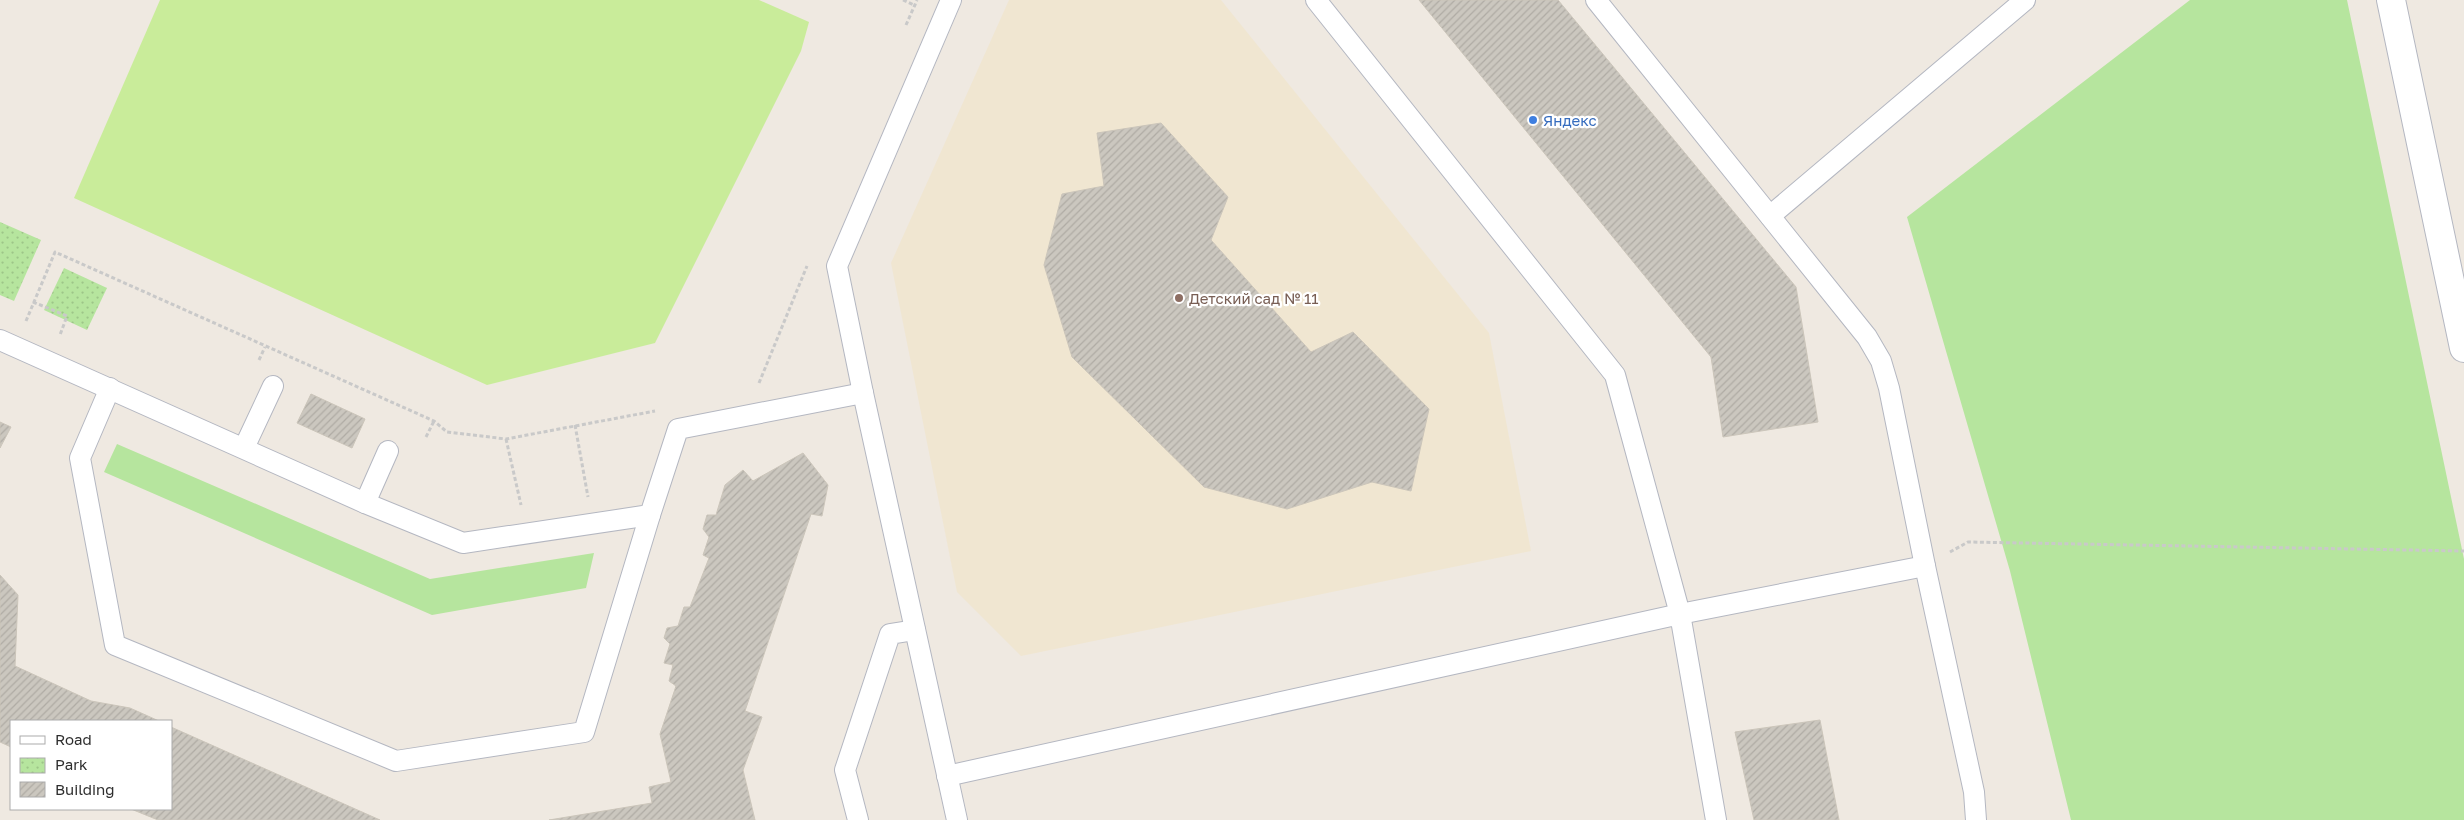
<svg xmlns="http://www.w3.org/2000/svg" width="2464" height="820" font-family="'Golos Text',sans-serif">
  <defs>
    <pattern id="park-dots" width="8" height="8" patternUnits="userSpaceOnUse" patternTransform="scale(1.25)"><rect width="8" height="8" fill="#b6e59e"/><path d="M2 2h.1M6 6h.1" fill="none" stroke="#9dc588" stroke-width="1.8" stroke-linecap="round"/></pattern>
    <pattern id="building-hatch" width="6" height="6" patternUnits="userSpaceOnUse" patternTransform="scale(1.25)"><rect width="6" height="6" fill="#cbc7bf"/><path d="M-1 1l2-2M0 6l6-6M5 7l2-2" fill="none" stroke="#afaba4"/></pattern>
  </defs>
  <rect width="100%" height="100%" fill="#efe9e1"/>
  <!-- education -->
  <path fill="#f0e6d1" d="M1009,0H1221L1489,333L1531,551L1021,656L957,592L891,263Z"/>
  <!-- grass -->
  <g fill="#b6e59e">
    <path d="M2190,0H2347L2464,559V820H2071L2010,571L1907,217Z"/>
    <path d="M117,444L430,579L594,553L586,588L432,615L104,472Z"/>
  </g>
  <!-- park -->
  <g fill="url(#park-dots)">
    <path d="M0,222L41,240L14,301L0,295Z"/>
    <path d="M64,268L107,288L87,330L44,310Z"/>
  </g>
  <!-- pitch -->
  <path fill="#c9ec9a" d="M160,0H759L809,22L801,51L655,343L487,385L74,198Z"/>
  <!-- building -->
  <g fill="url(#building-hatch)" stroke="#cbc5ba">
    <path d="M1419,0H1558L1796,287L1818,422L1723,437L1711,357Z"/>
    <path d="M1161,123L1228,197L1211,240L1311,352L1353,332L1429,409L1411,491L1372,482L1287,509L1204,487L1072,357L1044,265L1062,194L1104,186L1097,133Z"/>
    <path d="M311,394L365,419L352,448L297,423Z"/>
    <path d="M0,422L11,427L0,448Z"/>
    <path d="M803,453L828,485L822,516L811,514L745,711L762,717L743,770L755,820H549L652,803L649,787L671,782L660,734L676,686L669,681L673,665L664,663L670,644L664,638L667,628L678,626L684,607H690L709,558L703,555L709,537L703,529L707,515H716L725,485L743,470L753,481Z"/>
    <path d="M0,575L18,595L15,666L91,701L130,708L159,721H11V747L0,742Z"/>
    <path d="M1820,720L1839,820H1754L1735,732Z"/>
    <path d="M171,727L380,820H158L131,809H171Z"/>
  </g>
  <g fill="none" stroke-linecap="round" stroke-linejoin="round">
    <defs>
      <g id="lane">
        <path d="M951,0L837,266L863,393L957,820"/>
        <path d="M1316,0L1615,375L1680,614L1925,566L1889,388L1881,361L1867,337L1596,0"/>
        <path d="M1770,216L2025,0"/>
        <path d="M0,340L365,503L463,543L650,515L678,429L863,393"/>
        <path d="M110,388L80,458L115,645L396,761L584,732L650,515"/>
        <path d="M244,448L273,386"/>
        <path d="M365,503L388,451"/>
        <path d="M1925,566L1974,792L1976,820"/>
        <path d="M947,776L1680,614L1716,820"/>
        <path d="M858,820L845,770L890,634L915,630"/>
      </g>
      <path id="street" d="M2391,0L2464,348"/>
    </defs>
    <!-- lane casing -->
    <use href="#lane" stroke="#b4b7c1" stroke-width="22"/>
    <!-- street casing -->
    <use href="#street" stroke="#b4b7c1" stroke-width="30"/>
    <!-- path -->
    <g stroke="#c9c9c9" stroke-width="3" stroke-dasharray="4 2.5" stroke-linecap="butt">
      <path d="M903,0L916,6"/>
      <path d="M906,25L917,0"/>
      <path d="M33,302L67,316L60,335"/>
      <path d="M26,321L55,252L434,421L447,432L506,439L655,411"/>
      <path d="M259,360L265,347"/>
      <path d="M759,383L807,266"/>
      <path d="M575,425L588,497"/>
      <path d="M426,437L434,421"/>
      <path d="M506,439L521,505"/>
      <path d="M1950,552L1968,542L2464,551"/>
    </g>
    <!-- lane -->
    <use href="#lane" stroke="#fff" stroke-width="20"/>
    <!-- street -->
    <use href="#street" stroke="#fff" stroke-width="28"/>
  </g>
  <!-- markers -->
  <circle fill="#3f7fe0" stroke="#fff" stroke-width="2" cx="1533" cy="120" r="5"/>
  <circle fill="#8d6e63" stroke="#fff" stroke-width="2" cx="1179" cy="298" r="5"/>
  <g text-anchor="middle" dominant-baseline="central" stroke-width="4.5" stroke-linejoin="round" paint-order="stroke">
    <!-- shop labels -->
    <g font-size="15" fill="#366cbe" stroke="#fff" text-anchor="start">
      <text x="1543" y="120">Яндекс</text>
    </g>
    <!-- education labels -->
    <g font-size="15" fill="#785e54" stroke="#fff" text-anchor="start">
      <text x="1189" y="298">Детский сад № 11</text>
    </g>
  </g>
  <!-- legend -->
  <rect x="10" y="720" width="162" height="90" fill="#ffffff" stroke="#ababab"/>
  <rect x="20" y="736" width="25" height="8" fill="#ffffff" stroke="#ababab"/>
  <text x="55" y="745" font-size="15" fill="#2e2e2e">Road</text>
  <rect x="20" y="758" width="25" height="15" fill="url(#park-dots)" stroke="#ababab"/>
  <text x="55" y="770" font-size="15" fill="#2e2e2e">Park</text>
  <rect x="20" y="782" width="25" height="15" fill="url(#building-hatch)" stroke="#ababab"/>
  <text x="55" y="795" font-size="15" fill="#2e2e2e">Building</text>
</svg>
